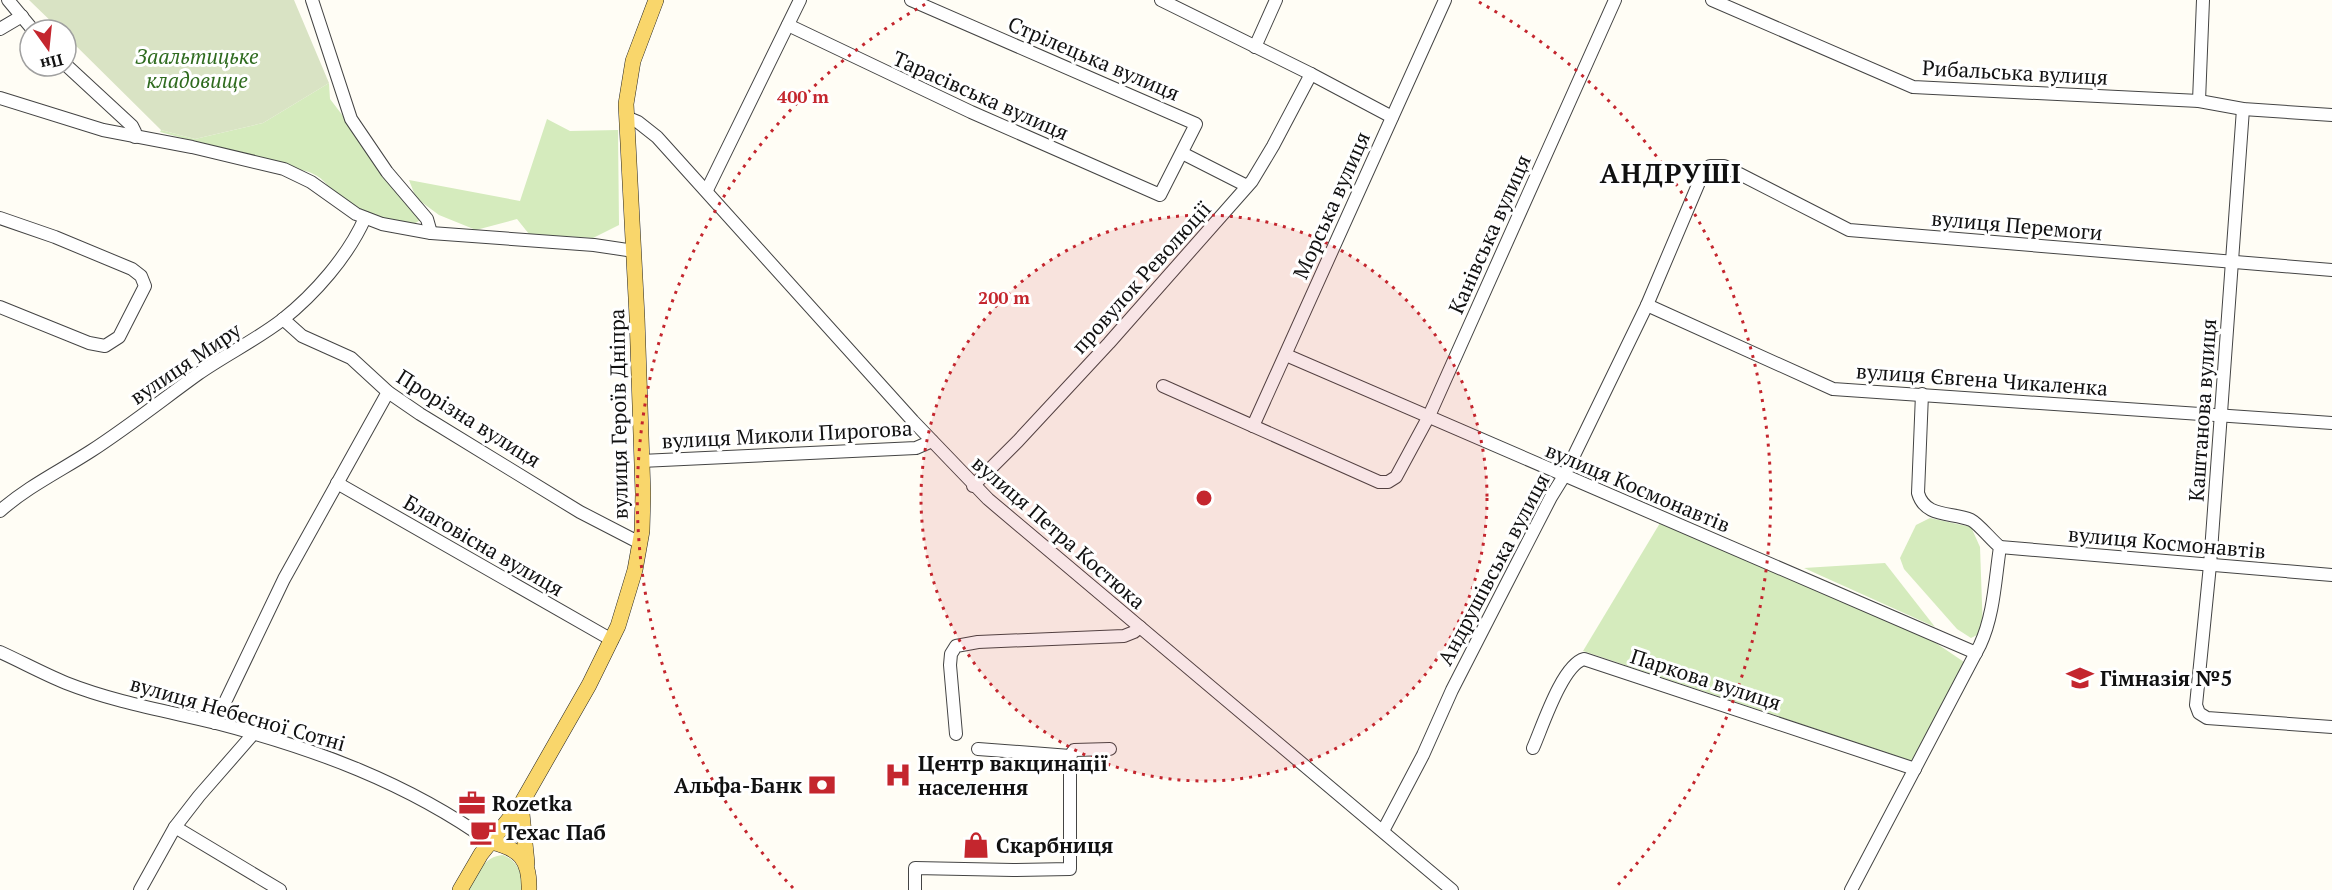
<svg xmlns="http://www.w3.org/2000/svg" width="2332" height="890" font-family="'PT Serif',serif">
  <rect width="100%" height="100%" fill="#fffdf5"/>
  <!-- green -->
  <g fill="#d5ebbd">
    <path d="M329,83L330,99L422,219L414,224C385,219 357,213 335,193C323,182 325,179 309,172L160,132L161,130L195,139L263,123Z"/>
    <path d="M547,119L570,131L618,130L619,225L593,238L529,234L517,219L476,230L439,215L416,198L409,180L520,201Z"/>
    <path d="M1930,518L1971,527L1980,547L1983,632L1971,638L1957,629L1904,569L1900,558L1916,525Z"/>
    <path d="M1660,523L1933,641L1964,662L1912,761L1583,651Z"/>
    <path d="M1885,563L1935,627L1804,568Z"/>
    <path d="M503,855C519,861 521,874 524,890H469C476,875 484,856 503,855Z"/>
  </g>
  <!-- cemetery -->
  <path fill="#d9e3c4" d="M29,0H294L329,83L263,123L195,139L161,130L66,36V30H60Z"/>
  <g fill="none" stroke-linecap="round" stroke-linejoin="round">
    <defs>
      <g id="minor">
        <path d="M8,0L33,30"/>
        <path d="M312,0L351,119L387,172L427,219L431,233"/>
        <path d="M1161,0L1311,74L1392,117"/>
        <path d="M1712,0L1913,87L2199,101L2243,109L2332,115"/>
        <path d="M788,25L971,112L1160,195L1196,124L911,0"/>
        <path d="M0,29L22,16"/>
        <path d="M1255,47L1276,0"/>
        <path d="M66,65L132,126L135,132V137"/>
        <path d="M0,98L103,130L192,147L284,169L311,182L356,214L382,224L431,233L594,245L634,251"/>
        <path d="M2199,101L2203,0"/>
        <path d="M2243,109L2210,565L2196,705L2199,713L2207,718L2332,727"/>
        <path d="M626,117L638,122L657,137L913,421L988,499L1452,890"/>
        <path d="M1182,153L1247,186"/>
        <path d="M707,190L800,0"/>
        <path d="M0,218L55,237L132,269L141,276L145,286L119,337L105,346L89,343L0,307"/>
        <path d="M1647,305L1833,389L2332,423"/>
        <path d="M283,319L302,336L351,358L388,392L420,414L580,512L640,543"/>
        <path d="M1286,355L1976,653"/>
        <path d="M1163,386L1379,482H1388L1396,477L1429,416L1615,0"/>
        <path d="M1253,426L1445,0"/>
        <path d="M641,461L916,448L932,441"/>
        <path d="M337,483L612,640"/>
        <path d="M973,486L1018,441L1109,343L1252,181L1273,146L1311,74"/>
        <path d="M0,511C27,487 60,471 91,451C128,427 162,400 198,374C225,355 256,340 282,320C315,294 348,256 365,218"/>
        <path d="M2000,547L2332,575"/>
        <path d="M0,652C22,662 44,674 66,683C114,702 166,711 216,723C313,748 408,783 490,842"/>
        <path d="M215,723L284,579L388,392"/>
        <path d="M956,734L950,665L951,654L956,646L978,642L1124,636L1134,632L1140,627"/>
        <path d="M1533,748C1542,728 1562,665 1584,659L1915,769"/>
        <path d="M978,749L1070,756L1074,750L1110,749"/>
        <path d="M175,827L280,890"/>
        <path d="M1383,831L1423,755L1452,690L1495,606L1551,497L1564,476L1647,305L1703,173L1710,166H1724L1849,230L2332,270"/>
        <path d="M140,890L175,827L199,796L254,733"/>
        <path d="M915,890V868L1013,870L1070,869V756"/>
        <path d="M1851,890L1980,645C1994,615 1995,580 2000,547C1992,541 1979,524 1971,520C1952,512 1925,518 1918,493L1922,394"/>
      </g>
      <g id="major">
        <path d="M521,804L527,863"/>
        <path d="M490,842C519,848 530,859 529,890"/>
        <path d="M460,890L481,854L521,804L589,685L618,626L635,570L642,531L643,494L637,317L626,104L633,61L656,0"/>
      </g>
    </defs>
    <!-- minor casing -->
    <use href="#minor" stroke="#444" stroke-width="14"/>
    <!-- major casing -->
    <use href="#major" stroke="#222" stroke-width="16"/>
    <!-- minor -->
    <use href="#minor" stroke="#fff" stroke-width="12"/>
    <!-- major -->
    <use href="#major" stroke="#f9d66b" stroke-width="15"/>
  </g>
  <!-- distance rings -->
  <circle cx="1204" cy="498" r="283" fill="#c4262e" fill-opacity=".12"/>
  <g fill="none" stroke="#c4262e" stroke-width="3" stroke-dasharray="3 6">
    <circle cx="1204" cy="498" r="283"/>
    <path d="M793 888A567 567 0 0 1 929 2M1479 2A567 567 0 0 1 1615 888"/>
  </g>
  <!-- icons -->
  <defs>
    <symbol id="school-bare" viewBox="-9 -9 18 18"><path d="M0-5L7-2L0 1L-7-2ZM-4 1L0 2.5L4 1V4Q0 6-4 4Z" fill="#c4262e" stroke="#fff" stroke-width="2.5" paint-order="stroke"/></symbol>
    <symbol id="hospital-bare" viewBox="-9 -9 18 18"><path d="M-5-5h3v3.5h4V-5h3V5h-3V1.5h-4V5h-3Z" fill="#c4262e" stroke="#fff" stroke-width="2.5" paint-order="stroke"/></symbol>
    <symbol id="bank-bare" viewBox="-9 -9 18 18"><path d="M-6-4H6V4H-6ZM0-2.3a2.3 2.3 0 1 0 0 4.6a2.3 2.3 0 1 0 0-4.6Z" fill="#c4262e" stroke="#fff" stroke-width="2.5" paint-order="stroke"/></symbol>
    <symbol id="office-bare" viewBox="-9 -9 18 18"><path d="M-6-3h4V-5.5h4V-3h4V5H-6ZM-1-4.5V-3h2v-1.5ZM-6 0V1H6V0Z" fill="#c4262e" stroke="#fff" stroke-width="2.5" paint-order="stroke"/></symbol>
    <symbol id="cafe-bare" viewBox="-9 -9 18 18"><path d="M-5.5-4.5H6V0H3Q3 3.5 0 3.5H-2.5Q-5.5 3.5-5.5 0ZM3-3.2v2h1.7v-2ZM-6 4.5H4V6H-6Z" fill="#c4262e" stroke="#fff" stroke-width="2.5" paint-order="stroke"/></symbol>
    <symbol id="shop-bare" viewBox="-9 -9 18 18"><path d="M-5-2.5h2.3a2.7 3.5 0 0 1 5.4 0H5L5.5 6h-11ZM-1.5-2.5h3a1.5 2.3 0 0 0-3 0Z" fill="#c4262e" stroke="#fff" stroke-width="2.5" paint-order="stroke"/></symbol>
  </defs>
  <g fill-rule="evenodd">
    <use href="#school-bare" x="2061" y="659" width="38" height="38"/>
    <use href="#hospital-bare" x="879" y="756" width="38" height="38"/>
    <use href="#bank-bare" x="803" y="766" width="38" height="38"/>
    <use href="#office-bare" x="453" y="784" width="38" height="38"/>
    <use href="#cafe-bare" x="464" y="813" width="38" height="38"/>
    <use href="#shop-bare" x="957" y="826" width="38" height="38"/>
  </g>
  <g text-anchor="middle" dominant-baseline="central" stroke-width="6" stroke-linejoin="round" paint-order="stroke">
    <!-- park labels -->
    <g font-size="21" font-style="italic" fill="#2f6b1f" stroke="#fff">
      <text x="197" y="56">Заальтицьке<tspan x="197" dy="24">кладовище</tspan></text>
    </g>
    <!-- street labels -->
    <g font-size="21" fill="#111" stroke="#fff">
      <text transform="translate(1094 58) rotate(23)">Стрілецька вулиця</text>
      <text transform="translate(2015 72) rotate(3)">Рибальська вулиця</text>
      <text transform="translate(981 95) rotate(24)">Тарасівська вулиця</text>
      <text transform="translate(1331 205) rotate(-66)">Морська вулиця</text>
      <text transform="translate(2017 225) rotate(5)">вулиця Перемоги</text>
      <text transform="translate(1489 234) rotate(-66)">Канівська вулиця</text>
      <text transform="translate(1141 277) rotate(-48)">провулок Революції</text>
      <text transform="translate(185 363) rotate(-34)">вулиця Миру</text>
      <text transform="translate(1982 379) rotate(4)">вулиця Євгена Чикаленка</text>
      <text transform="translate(2202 410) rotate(-86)">Каштанова вулиця</text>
      <text transform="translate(618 414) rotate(-91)">вулиця Героїв Дніпра</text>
      <text transform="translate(469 418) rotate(32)">Прорізна вулиця</text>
      <text transform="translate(787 434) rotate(-3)">вулиця Миколи Пирогова</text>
      <text transform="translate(1638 487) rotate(23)">вулиця Космонавтів</text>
      <text transform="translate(1059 532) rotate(41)">вулиця Петра Костюка</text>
      <text transform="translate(2167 542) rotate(5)">вулиця Космонавтів</text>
      <text transform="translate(484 545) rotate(30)">Благовісна вулиця</text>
      <text transform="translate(1493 569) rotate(-62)">Андрушівська вулиця</text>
      <text transform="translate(1706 679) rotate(18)">Паркова вулиця</text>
      <text transform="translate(238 713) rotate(16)">вулиця Небесної Сотні</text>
    </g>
    <!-- poi labels -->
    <g font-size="21" font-weight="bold" fill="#111" stroke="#fff" text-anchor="start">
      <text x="2100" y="678">Гімназія №5</text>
      <text x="918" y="763">Центр вакцинації<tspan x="918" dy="24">населення</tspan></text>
      <text x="802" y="785" text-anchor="end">Альфа-Банк</text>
      <text x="492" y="803">Rozetka</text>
      <text x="503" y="832">Техас Паб</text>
      <text x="996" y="845">Скарбниця</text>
    </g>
    <!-- district labels -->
    <g font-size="27" font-weight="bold" letter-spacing="1.5" fill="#111" stroke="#fff">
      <text x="1671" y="173">АНДРУШІ</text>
    </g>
  </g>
  <circle cx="1204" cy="498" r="9" fill="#c4262e" stroke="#fff" stroke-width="3"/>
  <g font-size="18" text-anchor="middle" font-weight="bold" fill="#c4262e" stroke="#fff" stroke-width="6" stroke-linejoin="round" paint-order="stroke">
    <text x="803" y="103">400 m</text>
    <text x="1004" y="304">200 m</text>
  </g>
  <!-- north arrow -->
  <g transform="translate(48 48) rotate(165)"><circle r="28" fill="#ffffff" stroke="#a0a0a0" stroke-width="1.5"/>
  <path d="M0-4.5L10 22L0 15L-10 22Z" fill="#c4262e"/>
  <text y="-9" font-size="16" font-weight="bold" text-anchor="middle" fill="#111111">Пн</text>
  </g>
</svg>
